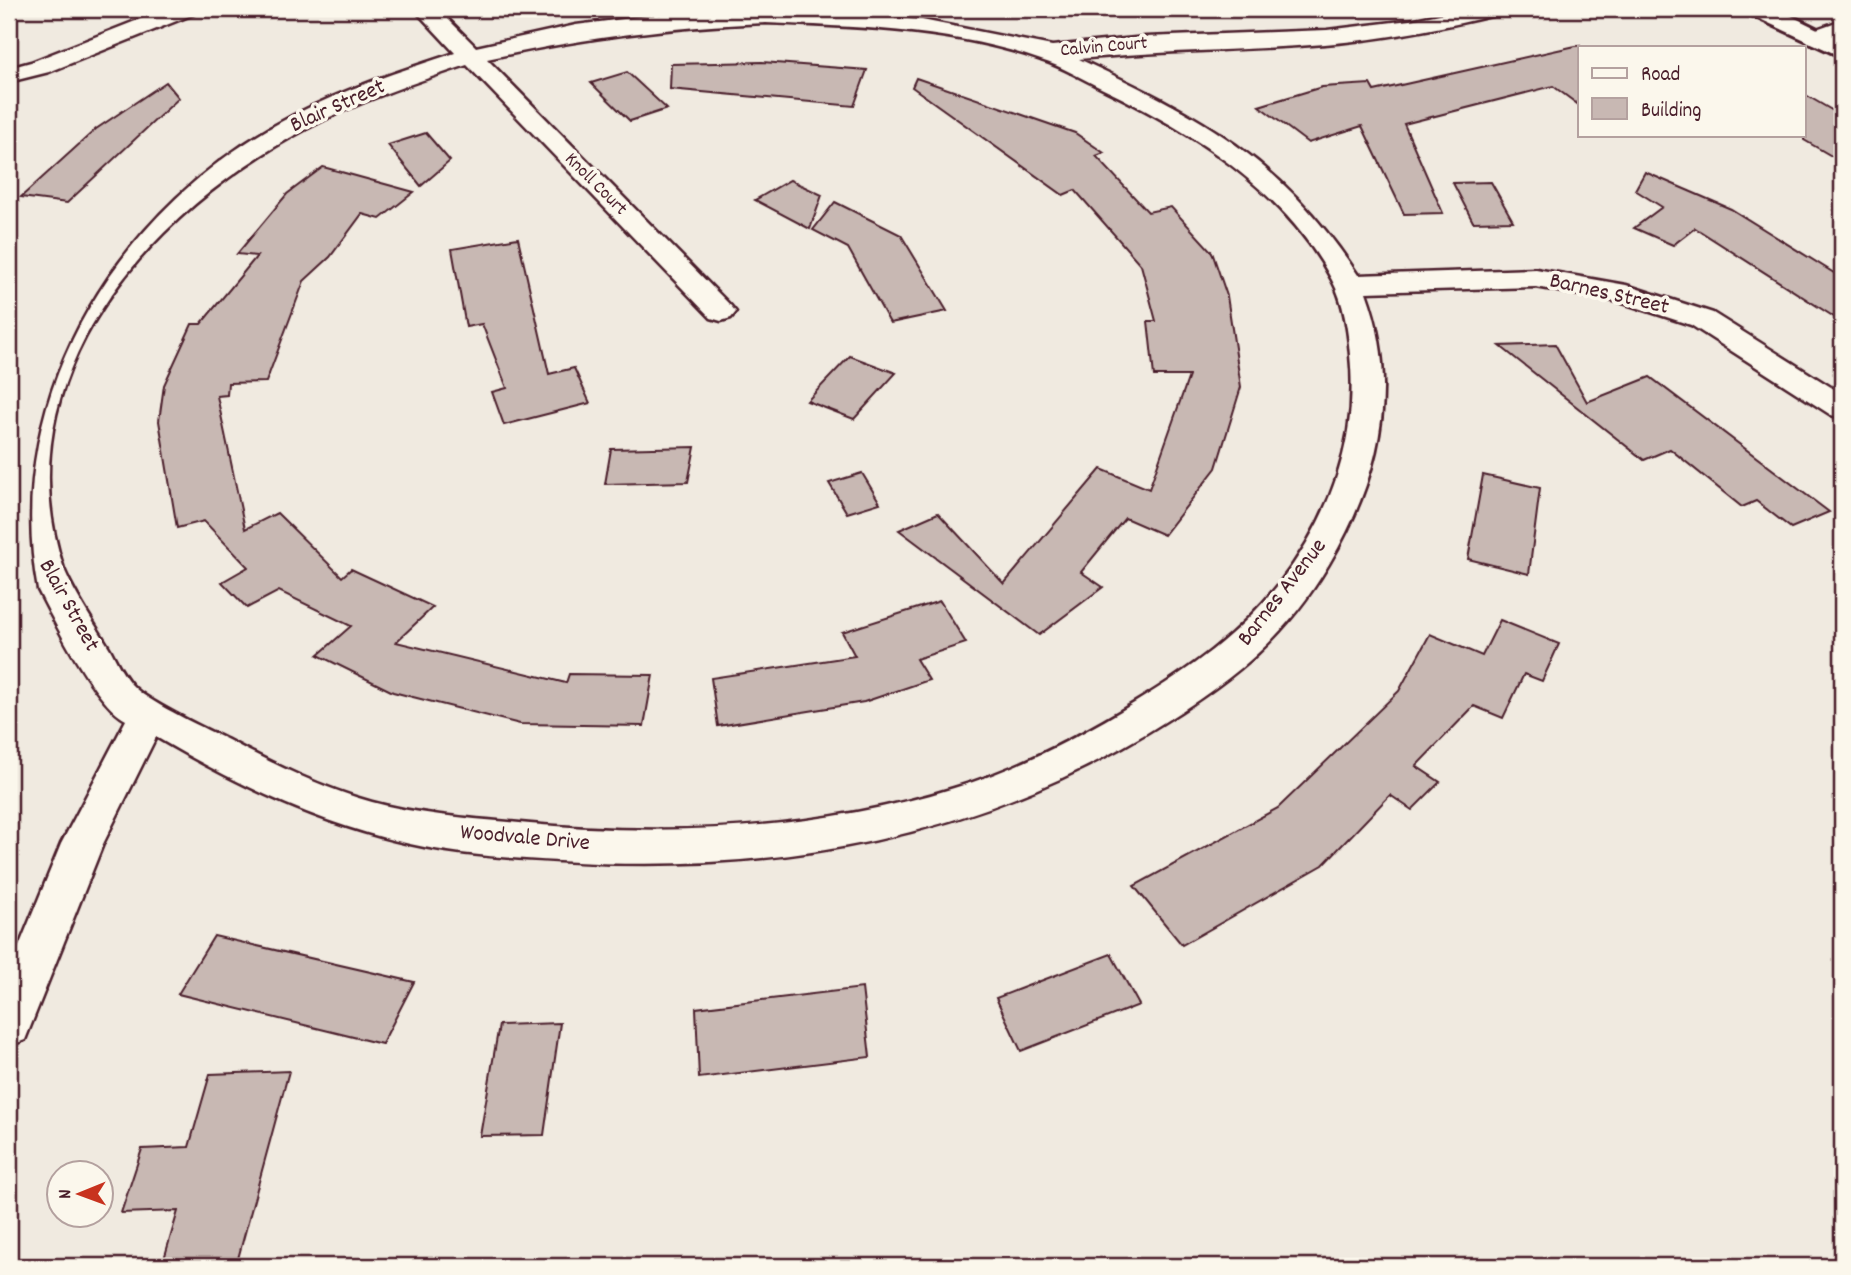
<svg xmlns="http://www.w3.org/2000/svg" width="1851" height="1275" font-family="Dekko,sans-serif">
  <rect width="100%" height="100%" fill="#f0eae0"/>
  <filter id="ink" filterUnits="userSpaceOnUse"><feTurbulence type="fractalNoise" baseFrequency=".0143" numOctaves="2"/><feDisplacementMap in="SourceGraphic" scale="14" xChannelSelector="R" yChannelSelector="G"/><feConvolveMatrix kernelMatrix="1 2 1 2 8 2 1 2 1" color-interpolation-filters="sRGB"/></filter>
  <g filter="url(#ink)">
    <!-- building -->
    <g fill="#c8b8b3" stroke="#4a1f2b" stroke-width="2">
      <path d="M1580,45V106L1553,86L1404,124L1443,213L1404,214L1362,126L1308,143L1259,106L1322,87L1370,84L1374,91Z"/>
      <path d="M762,62L867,70L854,106L670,89L671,64Z"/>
      <path d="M627,72L667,109L630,121L591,83Z"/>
      <path d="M916,78L1075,133L1104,153L1096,156L1148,212L1171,207L1212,252L1227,296L1241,387L1216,468L1164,535L1125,518L1081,572L1103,587L1039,635L899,530L938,513L1004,584L1101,469L1149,489L1189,376H1154L1148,321H1156L1141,265L1075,190L1063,195L912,87Z"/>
      <path d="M166,82L179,98L67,203L21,197L96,129Z"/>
      <path d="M1804,94L1842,116V162L1804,140Z"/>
      <path d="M426,133L450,161L421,186L388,145Z"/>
      <path d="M323,167L414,192L380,219L362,214L330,257L304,281L266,382L228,383L227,395L217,396L245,529L277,513L342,577L351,569L433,607L396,642L566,683L569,674L653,675L644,726L520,724L393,692L318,655L351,626L279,591L247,608L222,582L248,567L204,521L177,528L159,421L164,385L192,324H201L257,256L237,254L287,194Z"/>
      <path d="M1645,172L1731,209L1842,278V322L1695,228L1673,245L1634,228L1662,207L1635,190Z"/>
      <path d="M790,180L822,195L810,229L755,200Z"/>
      <path d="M1491,182L1513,221L1473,222L1453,183Z"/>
      <path d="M835,202L901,235L947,311L890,323L848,248L813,230Z"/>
      <path d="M518,238L549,374L574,368L590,403L504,425L492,392L507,388L482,324L466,327L452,249Z"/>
      <path d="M1555,344L1587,402L1650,377L1829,512L1791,528L1756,501L1742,507L1670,449L1644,460L1500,346Z"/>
      <path d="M850,356L896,373L854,419L807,401Z"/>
      <path d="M695,447L688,482L605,484L611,449Z"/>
      <path d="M862,473L880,503L847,513L829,483Z"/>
      <path d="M1483,475L1540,488L1529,574L1468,559Z"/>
      <path d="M940,601L966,643L916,659L929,680L864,702L718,726L711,678L855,656L842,632Z"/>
      <path d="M1500,620L1559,644L1542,681L1524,674L1503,718L1474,706L1416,766L1440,782L1412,810L1390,795L1323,865L1182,945L1134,886L1278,808L1399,691L1430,634L1482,656Z"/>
      <path d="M214,936L414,982L382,1044L178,994Z"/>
      <path d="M1111,954L1139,1005L1021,1051L996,998Z"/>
      <path d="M862,988L870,1057L699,1078L696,1008Z"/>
      <path d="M560,1023L544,1135L480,1136L499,1025Z"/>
      <path d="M289,1071L236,1266H162L178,1211L121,1213L142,1149L189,1147L210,1074Z"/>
    </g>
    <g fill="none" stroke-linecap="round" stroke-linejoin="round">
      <defs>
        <g id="street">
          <path d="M166,9H198L194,14L49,72L9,82V68L31,62Z"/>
          <path d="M414,9H438L476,47L576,25L671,13L766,9L922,20L1052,46L1146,37L1327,30L1410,20L1465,9H1503L1500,14C1442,28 1385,39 1325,44C1243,51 1161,50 1079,59C1203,117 1280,158 1358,275L1536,269L1626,285L1713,313L1842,394V418L1831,415L1691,325L1620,302L1536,287L1366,292C1401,387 1379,480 1329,564C1286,637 1236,677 1166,721C981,839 776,875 559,861C510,858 458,855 410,844C319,824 236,784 156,737L103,844L25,1040L9,1046V971L61,844L126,720C95,704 55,623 38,590C0,389 126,201 292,116C344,89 400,71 455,53ZM766,23C858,27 954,29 1041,60C1061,66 1079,77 1097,86C1189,130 1283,187 1332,280C1344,302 1348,330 1350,355C1359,440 1330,518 1278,585C1238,635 1190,669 1136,702C1079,737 1018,769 954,788C813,832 656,837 509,822C463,818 417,814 372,802C322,788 275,765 230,741C206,729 152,704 135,688C124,678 117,662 110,649C94,623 76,597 64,569C0,375 151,211 308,128C359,101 413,83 467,65L711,318L721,321L731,318L736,312L731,306L487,59C583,38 668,27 766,23Z"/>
          <path d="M1842,20V35L1816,44L1808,42L1804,37L1808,32Z"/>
        </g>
        <path id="secondary" d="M1746,9H1777L1842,41V57L1749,14Z"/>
      </defs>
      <!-- street casing -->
      <use href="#street" stroke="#4a1f2b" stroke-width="5"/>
      <!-- secondary casing -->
      <use href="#secondary" stroke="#4a1f2b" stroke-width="6"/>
      <!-- street -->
      <use href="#street" fill="#fbf7ec" fill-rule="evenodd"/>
      <!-- secondary -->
      <use href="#secondary" fill="#fbf7ec" fill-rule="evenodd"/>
    </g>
  </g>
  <g text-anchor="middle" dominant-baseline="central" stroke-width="7" stroke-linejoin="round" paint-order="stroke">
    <!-- far-street labels -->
    <g font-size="19" fill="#4a1f2b" stroke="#fbf7ec">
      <text transform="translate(1104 48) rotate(-5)">Calvin Court</text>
      <text transform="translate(595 185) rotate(45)">Knoll Court</text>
    </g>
    <!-- street labels -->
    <g font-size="23" fill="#4a1f2b" stroke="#fbf7ec">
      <text transform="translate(338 107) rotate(-24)">Blair Street</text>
      <text transform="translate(1609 295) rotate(13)">Barnes Street</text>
      <text transform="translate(1283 593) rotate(-52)">Barnes Avenue</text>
      <text transform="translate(68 606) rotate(61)">Blair Street</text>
      <text transform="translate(525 839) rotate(5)">Woodvale Drive</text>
    </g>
  </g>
  <!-- margin -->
  <rect width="1851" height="1275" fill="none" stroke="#fbf7ec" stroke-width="35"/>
  <rect x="18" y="18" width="1816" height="1240" fill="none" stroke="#4a1f2b" stroke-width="2.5" filter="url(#ink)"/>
  <!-- legend -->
  <rect x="1578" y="46" width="228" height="91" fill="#fbf7ec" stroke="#b4a19f" stroke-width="2"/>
  <rect x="1592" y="68" width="35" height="10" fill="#fbf7ec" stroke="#b4a19f" stroke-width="2"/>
  <text x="1641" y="80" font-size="21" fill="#4a1f2b">Road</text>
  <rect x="1592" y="98" width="35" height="21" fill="#c8b8b3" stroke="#b4a19f" stroke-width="2"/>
  <text x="1641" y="116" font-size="21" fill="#4a1f2b">Building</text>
  <!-- north arrow -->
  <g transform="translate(80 1194) rotate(269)"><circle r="33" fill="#fbf7ec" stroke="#b4a19f" stroke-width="2"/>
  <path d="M0-5L12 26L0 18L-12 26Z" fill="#c8321e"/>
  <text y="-10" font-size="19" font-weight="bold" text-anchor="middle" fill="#4a1f2b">N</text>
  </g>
</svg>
